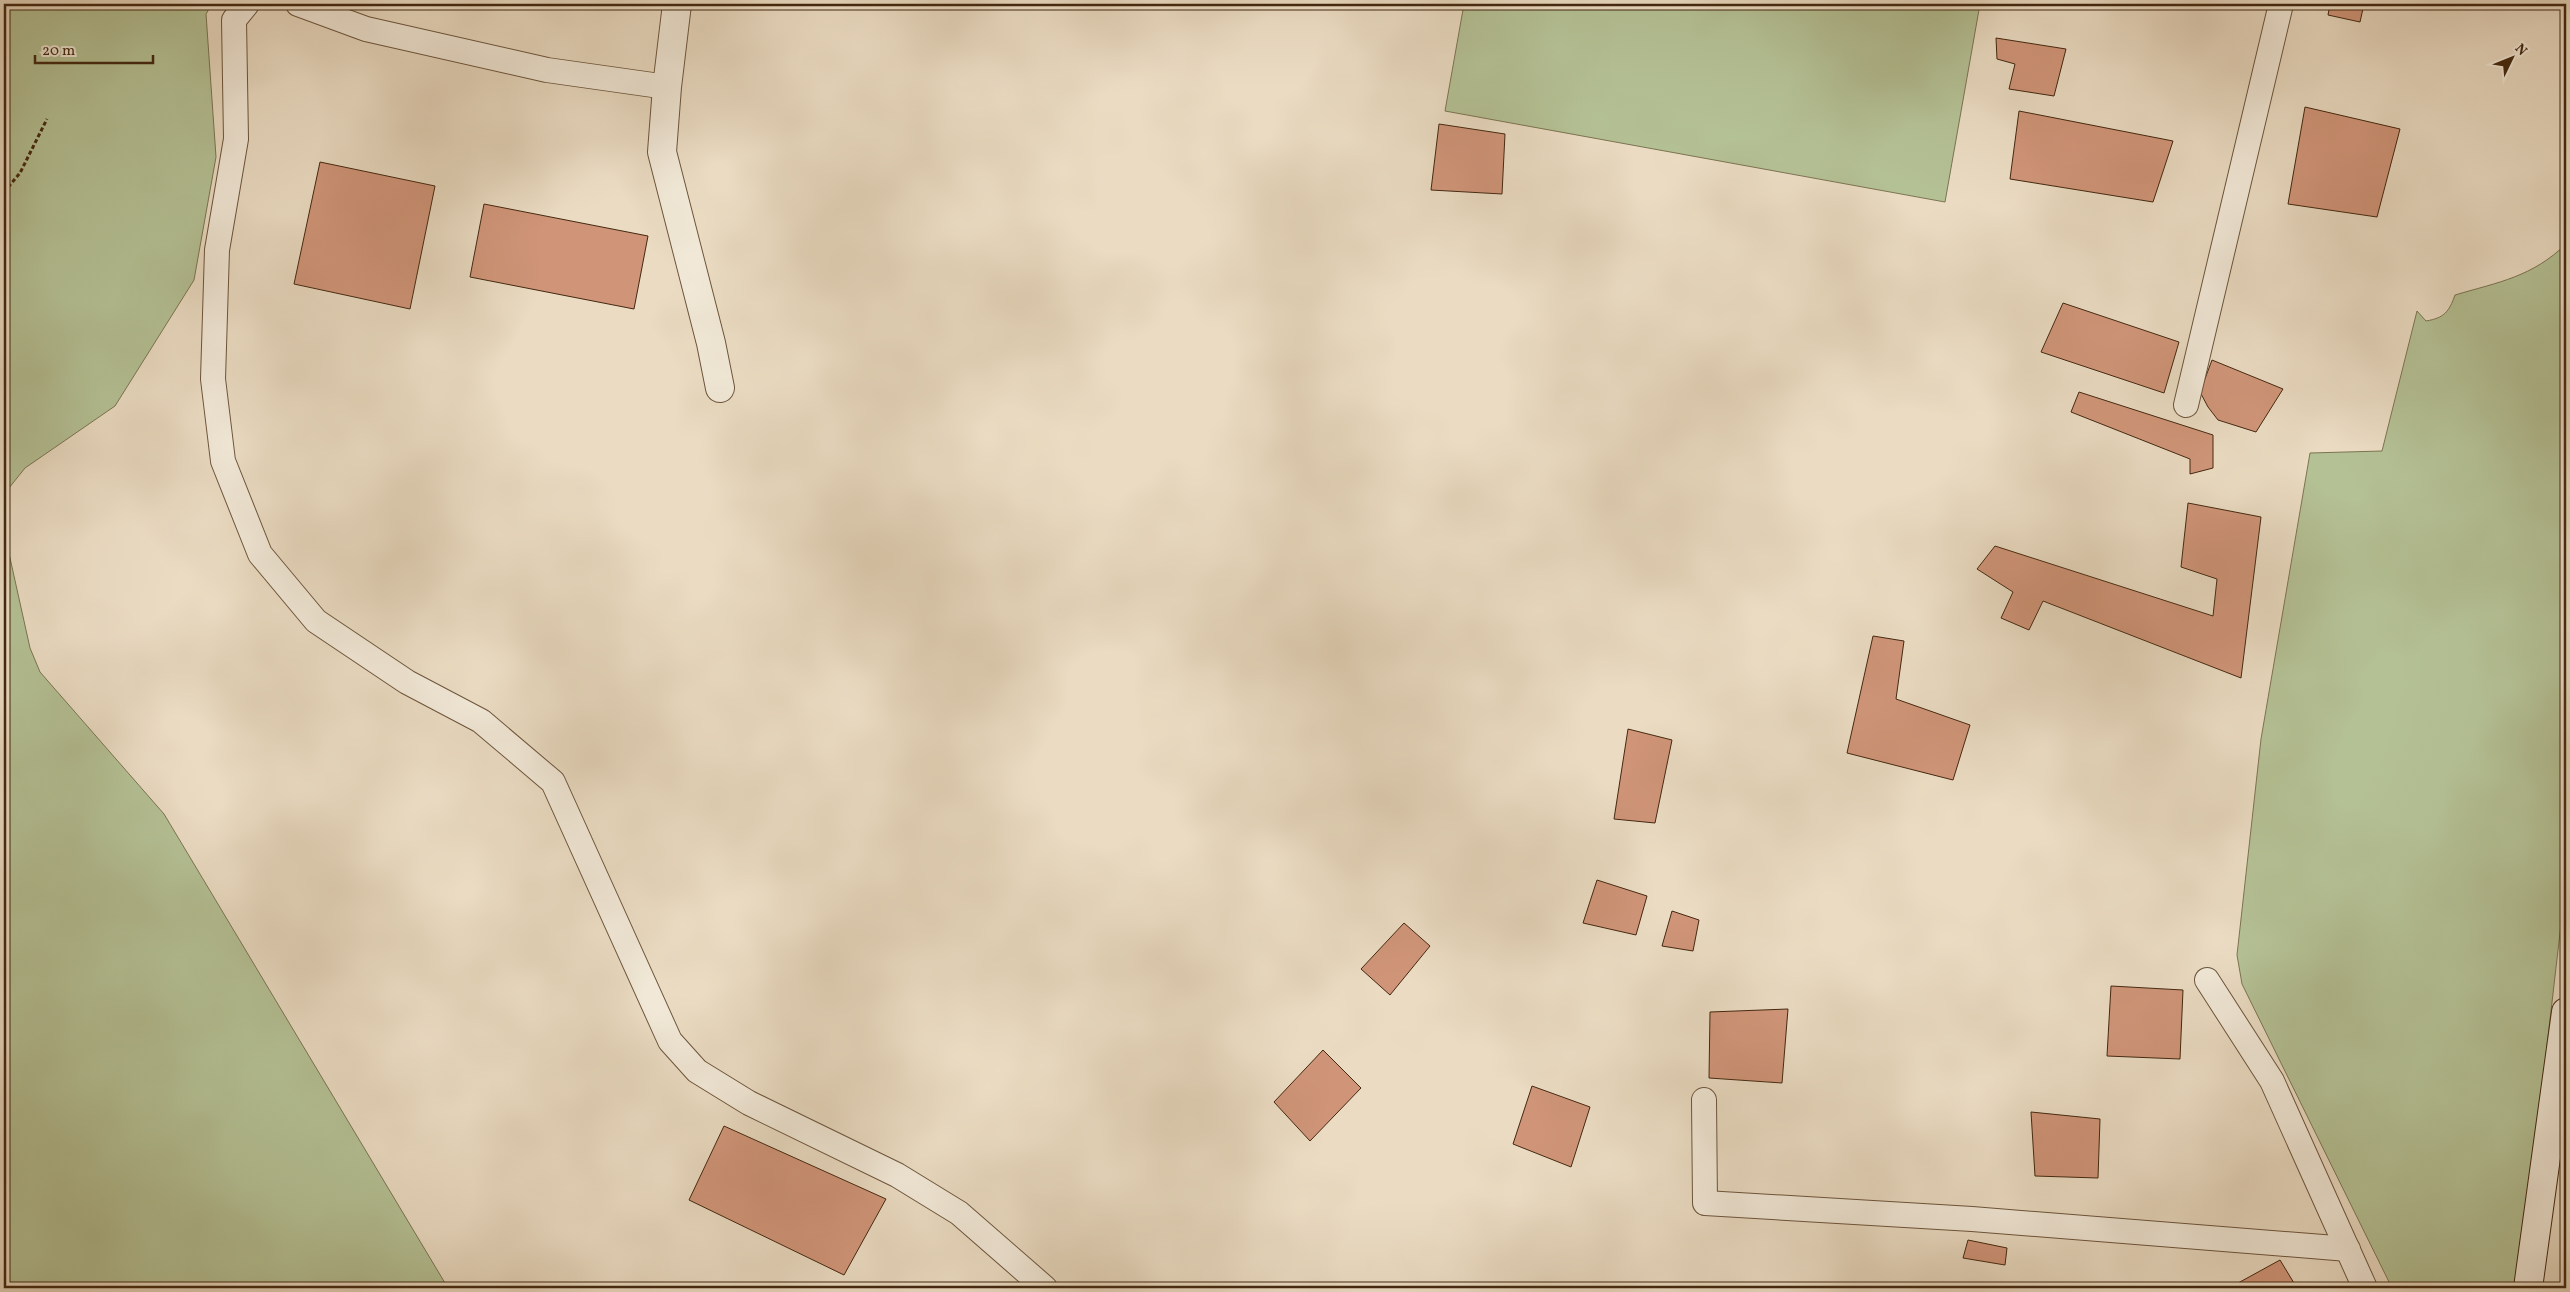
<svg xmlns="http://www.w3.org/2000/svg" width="2570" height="1292" font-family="Vollkorn,serif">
  <rect width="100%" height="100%" fill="#eadbc2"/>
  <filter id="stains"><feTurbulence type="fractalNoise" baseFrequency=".004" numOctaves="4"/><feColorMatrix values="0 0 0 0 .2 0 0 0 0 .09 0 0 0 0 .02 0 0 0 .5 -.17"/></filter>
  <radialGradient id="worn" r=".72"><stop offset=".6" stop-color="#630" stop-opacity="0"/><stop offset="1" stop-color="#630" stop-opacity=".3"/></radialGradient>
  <!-- green -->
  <g fill="#b4c195" stroke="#7c7452">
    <path d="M4,4H212L206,14L216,157L194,280L115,406L25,468L9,488L4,506Z"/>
    <path d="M1464,4H1980L1945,202L1445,111Z"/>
    <path d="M2566,244V881L2519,1288H2392L2242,984L2237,955L2261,739L2310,453L2382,451L2417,311L2426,321C2444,318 2449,312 2455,295C2499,282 2532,277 2566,244Z"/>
    <path d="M4,531L30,648L40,672L164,814L448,1288H4Z"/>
  </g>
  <!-- building -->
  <g fill="#d09579" stroke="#432810">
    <path d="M2330,4H2364L2360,22L2328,15Z"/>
    <path d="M1996,38L2066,49L2054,96L2009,89L2015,64L1997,59Z"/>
    <path d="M2305,107L2400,129L2377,217L2288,204Z"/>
    <path d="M2019,111L2173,141L2153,202L2010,179Z"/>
    <path d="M1439,124L1505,134L1502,194L1431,190Z"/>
    <path d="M320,162L435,186L410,309L294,284Z"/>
    <path d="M484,204L648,236L634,309L470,277Z"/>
    <path d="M2063,303L2179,342L2164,393L2041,352Z"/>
    <path d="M2212,360L2283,389L2256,432L2218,420L2208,407L2200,392Z"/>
    <path d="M2079,392L2213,435V468L2190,474V459L2071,412Z"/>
    <path d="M2188,503L2261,517L2241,678L2043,601L2029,630L2001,618L2013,592L1977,569L1995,546L2213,616L2217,579L2181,567Z"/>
    <path d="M1873,636L1904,641L1896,699L1970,725L1953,780L1847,753Z"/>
    <path d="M1628,729L1672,740L1655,823L1614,819Z"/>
    <path d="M1597,880L1647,896L1636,935L1583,923Z"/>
    <path d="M1672,911L1699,920L1693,951L1662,946Z"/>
    <path d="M1404,923L1430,946L1390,995L1361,969Z"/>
    <path d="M2111,986L2183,990L2180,1059L2107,1056Z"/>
    <path d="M1788,1009L1782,1083L1709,1078L1710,1012Z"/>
    <path d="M1323,1050L1361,1088L1310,1141L1274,1102Z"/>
    <path d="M1532,1086L1590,1107L1571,1167L1513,1144Z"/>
    <path d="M2031,1112L2100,1119L2098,1178L2035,1176Z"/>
    <path d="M724,1126L886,1199L844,1275L689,1200Z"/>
    <path d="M1968,1240L2007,1248L2005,1265L1963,1258Z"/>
    <path d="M2280,1260L2297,1288H2229Z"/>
  </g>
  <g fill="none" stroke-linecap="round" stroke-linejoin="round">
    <defs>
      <g id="lane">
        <path d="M247,4L234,20L236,139L217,250L213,379L223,461L260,554L316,621L407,682L481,721L553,782L670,1041L697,1071L749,1103L897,1175L959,1213L1045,1288"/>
        <path d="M298,4L366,29L547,70L667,87"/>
        <path d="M2186,405L2281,4"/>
        <path d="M2207,980L2272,1081L2365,1288"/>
        <path d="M1704,1100L1705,1203L1972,1219L2348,1249"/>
      </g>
      <path id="street" d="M677,4L667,87L662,152L711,343L720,388"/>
      <path id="secondary" d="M2528,1288L2566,1012"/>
    </defs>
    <!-- lane casing -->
    <use href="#lane" stroke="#6d553c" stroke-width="26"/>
    <!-- street casing -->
    <use href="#street" stroke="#6d553c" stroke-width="30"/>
    <!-- secondary casing -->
    <use href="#secondary" stroke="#432810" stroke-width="30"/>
    <!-- path -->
    <path stroke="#432810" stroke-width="3" stroke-dasharray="4 2.5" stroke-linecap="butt" d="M4,192L20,173L47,119"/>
    <!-- lane -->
    <use href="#lane" stroke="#f1e8d7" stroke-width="24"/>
    <!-- street -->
    <use href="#street" stroke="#f1e8d7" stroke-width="28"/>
    <!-- secondary -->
    <use href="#secondary" stroke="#f1e8d7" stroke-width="28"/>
  </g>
  <!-- margin -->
  <rect width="2570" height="1292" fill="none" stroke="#eadbc2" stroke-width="20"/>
  <rect x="5" y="5" width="2560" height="1282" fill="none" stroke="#432810" stroke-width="2.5"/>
  <rect x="10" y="10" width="2550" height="1272" fill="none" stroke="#432810"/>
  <!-- north arrow -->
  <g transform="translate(2512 58) rotate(47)" stroke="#f1e8d7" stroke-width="4" paint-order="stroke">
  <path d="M0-4L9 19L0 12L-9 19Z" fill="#432810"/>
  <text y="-8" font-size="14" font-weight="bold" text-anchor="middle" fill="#432810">N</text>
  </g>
  <!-- scale -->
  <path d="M35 55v8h118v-8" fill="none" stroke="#432810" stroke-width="2.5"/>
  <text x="42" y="55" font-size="15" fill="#432810" stroke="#f1e8d7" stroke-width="4" paint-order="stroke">20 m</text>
  <rect width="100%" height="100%" filter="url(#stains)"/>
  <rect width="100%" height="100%" fill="url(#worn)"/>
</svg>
